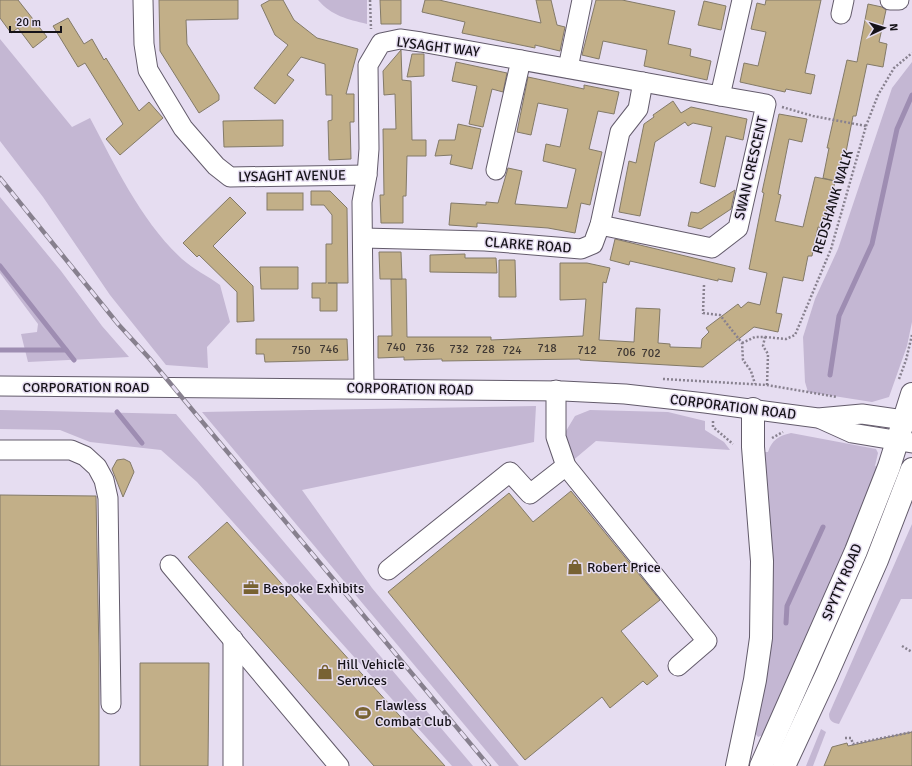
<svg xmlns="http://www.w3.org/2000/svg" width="912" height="766" font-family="Signika,sans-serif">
  <rect width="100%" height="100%" fill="#e6ddf1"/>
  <!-- green -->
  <g fill="#c4b7d3">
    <path d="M318,0H367V24C347,19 332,16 318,0Z"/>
    <path d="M0,39L72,127L90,118C116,167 141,221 182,259C193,269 208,276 220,285L230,322L207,347L208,368L166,365L110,295L43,197L0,141Z"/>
    <path d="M912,62V322L907,346L889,397L872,402L808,392L805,382L803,337L815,299L838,249L892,88Z"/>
    <path d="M0,197L61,271L102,326L129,357L28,362L21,334L37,332L38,324L0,273Z"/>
    <path d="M536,406L534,442L302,490L372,588L519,766H499L202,412Z"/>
    <path d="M0,410L176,414L473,766H452L197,482L161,450L90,442L60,430L0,429Z"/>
    <path d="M590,410L668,412L705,421V430L724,442L730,450L596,441L571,462L563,436L575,416Z"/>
    <path d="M791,433L876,449L878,453L875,466L878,467L854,531L763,735L758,737L755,733L764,452H768C772,440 778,436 791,433Z"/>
    <path d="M912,524V599H901L839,724C833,723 829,721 829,714Z"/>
    <path d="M821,729L826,732L813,766H806Z"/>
  </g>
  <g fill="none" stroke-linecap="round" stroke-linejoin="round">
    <!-- stream -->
    <g stroke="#9e8db2" stroke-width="5">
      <path d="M0,266L74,360"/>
      <path d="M0,350H66"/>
      <path d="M830,375L839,316L872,244L897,129L912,95"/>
      <path d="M117,412L142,443"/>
      <path d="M786,623L787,606L823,527"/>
    </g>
  </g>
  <!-- building -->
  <g fill="#c2af88" stroke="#837a68">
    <path d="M0,0H18L47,37L33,48L18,28L11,33L0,18Z"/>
    <path d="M159,0H238V19L186,20L187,44L219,95V100L199,113L160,51Z"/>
    <path d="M270,0H283L294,20L317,38L358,49L346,94H354V122H350L351,159L329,160L328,121L332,120V95H326L325,64L301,57L287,75L294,80L275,104L254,88L288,45L275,35L261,5Z"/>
    <path d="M380,0H401V24H381Z"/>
    <path d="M425,0H439L541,23L536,0H551L557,25L565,27L560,51L535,45V48L462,33L465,22L422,12Z"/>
    <path d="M596,0H622L675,11L668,44L691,49L690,56L711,61L707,80L644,66L647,50L603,41L599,59L582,55Z"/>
    <path d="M766,0H821L805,73L815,75L811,94L786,89L785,92L740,82L744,63L758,66L766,32L751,29L757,3L765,5Z"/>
    <path d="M704,1L726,6L721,30L698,25Z"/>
    <path d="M868,4L882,7L886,10L879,42L887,44L883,67L867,64L856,116H853L846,152L843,151L837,182L835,181L830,204L828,203L823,228L818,227L812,256H808L803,281L783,277L776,313L782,314L778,332L754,327L703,367L580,360V359L442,361V359L404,360V357L378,358V336H392L391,279H406L407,337H491V340L583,336L586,299L560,300V263H587L610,268L606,283L603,282L599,340L634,342L636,308L660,309L658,343L670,344V347L701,348L702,339L709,332L706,328L738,304L741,308L748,302L760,305L767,273L749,269L764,193L762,192L779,114L807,119L802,142L789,139L778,194L781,195L775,221L803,227L815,177L835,181L823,178L829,148H827L847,60L857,62Z"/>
    <path d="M68,18L84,44L92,39L104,60L106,58L139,111L149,102L163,118L120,155L106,139L123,124L85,63L78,67L53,26Z"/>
    <path d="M401,50L402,80L411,81L412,140H426V156H407L406,196H403V223H381L380,195H384L383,129H396L395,94L384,95L383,71Z"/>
    <path d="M412,54H424V76L407,77Z"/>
    <path d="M456,62L507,73L503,92L492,89L483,127L469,124L477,86L452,81Z"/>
    <path d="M528,77L584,89V85L619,92L614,114L598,111L589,149L602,152L590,205L581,203L575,233L548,228L477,223V227L449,225L451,203L486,205V202L498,203L508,168L522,171L515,204L567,208L576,169L543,161L546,144L560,147L568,109L538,103L531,135L517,132Z"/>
    <path d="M673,101L681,113L691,107L747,119L743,140L726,136L715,187L700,183L712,127L693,123L688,126L685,122L655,142L640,216L619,212L629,161L636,163L644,124L654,117L653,115Z"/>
    <path d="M283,120V146L224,147L223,121Z"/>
    <path d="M458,124L481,129L472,169L450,164L452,155L435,156L439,140H455Z"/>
    <path d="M735,190L731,209L701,229L688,226L691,212L698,213Z"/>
    <path d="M311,191H330L347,208L348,283H328H337V311H320V298H312V283H326V244H332V215L324,205H311Z"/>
    <rect x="267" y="193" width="36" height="17"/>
    <path d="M230,197L246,213L213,246L253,286L254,321L237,322V292L199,255L197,257L183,243Z"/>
    <path d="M615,239L735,268L732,282L718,279V281L630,261L629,265L610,260Z"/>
    <path d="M379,252H401L402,279H380Z"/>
    <path d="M465,254V258H496L497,273L430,272V255Z"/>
    <path d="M499,260H515L516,297H499Z"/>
    <path d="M260,267H298V289H261Z"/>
    <path d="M256,339H347L348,360L265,362L264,354H256Z"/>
    <path d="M124,459L130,462L134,472L123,497L112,469L117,460Z"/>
    <path d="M571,491L660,600L621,631L658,676L647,685L643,681L610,708L602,697L525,760L388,592L509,493L533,522Z"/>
    <path d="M0,495L96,496L99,655V766H0Z"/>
    <path d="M227,522L325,633L445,766H374L188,557Z"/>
    <path d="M140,663H209L208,766H140Z"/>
    <path d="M912,732V766H824L832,747L847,743L848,746Z"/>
  </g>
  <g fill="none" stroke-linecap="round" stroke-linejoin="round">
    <defs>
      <g id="minor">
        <path d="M143,0L144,44L148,70L183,128L216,166L230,177L367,175"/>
        <path d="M890,0H899"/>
        <path d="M841,14L844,0"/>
        <path d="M568,68L582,0"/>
        <path d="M496,170L521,60"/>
        <path d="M600,225L712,248L738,228L766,104L720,96"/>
        <path d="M363,238L485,241L581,249L593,244L600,225L620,132L638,109L643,82"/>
        <path d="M0,386L563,391L625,394L705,403L818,418L862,414L912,421"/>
        <path d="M364,388L362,202L367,175L369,149L368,65L381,43L400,39L421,42L720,96L742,0"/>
        <path d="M556,390V437L566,466L707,641L678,666"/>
        <path d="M821,419L852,433L912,443"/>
        <path d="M0,450H71L85,456L97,467L104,480L108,498L111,704"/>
        <path d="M170,565L339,766"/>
        <path d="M388,570L510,472L530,494L566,466"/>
        <path d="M233,639V766"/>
      </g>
      <g id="major">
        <path d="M737,766L755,680L761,638L762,561L753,447V409"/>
        <path d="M761,766L856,551L889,467L912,394"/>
        <path d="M784,766L826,676L877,560L912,469"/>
      </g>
    </defs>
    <!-- minor casing -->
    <use href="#minor" stroke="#635b6b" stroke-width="21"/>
    <!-- major casing -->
    <use href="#major" stroke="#635b6b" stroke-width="24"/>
    <!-- path -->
    <g stroke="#88818f" stroke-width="2.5" stroke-dasharray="2 2" stroke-linecap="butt">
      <path d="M370,0L371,29"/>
      <path d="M782,107L813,116L866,126"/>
      <path d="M704,285L703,313L720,315L742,343L743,360L751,371L755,384"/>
      <path d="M765,337L786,339L795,335L831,249L866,126L878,95L894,68L912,53"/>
      <path d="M742,343L755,337H765L763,346L768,354L767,385"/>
      <path d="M663,379L767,385L837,397"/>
      <path d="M899,379L906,360L912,335"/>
      <path d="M713,421V427L733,444"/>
      <path d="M772,438L783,432"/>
      <path d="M902,646L912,652"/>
      <path d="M845,738H851L853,744L912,732"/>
    </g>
    <!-- minor -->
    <use href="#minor" stroke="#fff" stroke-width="19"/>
    <!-- major -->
    <use href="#major" stroke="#fff" stroke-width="22"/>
    <defs>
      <path id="rail" d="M0,178L118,324L150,359L489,766"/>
    </defs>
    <!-- rail casing -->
    <use href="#rail" stroke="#87808e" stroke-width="4.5"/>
    <!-- rail -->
    <use href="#rail" stroke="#e6ddf1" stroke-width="3" stroke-dasharray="9" stroke-linecap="butt"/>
  </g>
  <!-- icons -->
  <defs>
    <symbol id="shop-bare" viewBox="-9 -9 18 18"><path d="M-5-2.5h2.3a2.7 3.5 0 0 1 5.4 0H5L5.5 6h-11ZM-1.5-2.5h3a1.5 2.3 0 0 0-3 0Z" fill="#786232" stroke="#e6ddf1" stroke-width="2.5" paint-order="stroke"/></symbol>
    <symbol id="office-bare" viewBox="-9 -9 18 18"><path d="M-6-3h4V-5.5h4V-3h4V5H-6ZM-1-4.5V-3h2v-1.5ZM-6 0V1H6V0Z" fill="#786232" stroke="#e6ddf1" stroke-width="2.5" paint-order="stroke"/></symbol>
    <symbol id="stadium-bare" viewBox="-9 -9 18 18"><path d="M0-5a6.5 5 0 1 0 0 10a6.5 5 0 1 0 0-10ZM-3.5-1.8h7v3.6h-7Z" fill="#786232" stroke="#e6ddf1" stroke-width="2.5" paint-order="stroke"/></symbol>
  </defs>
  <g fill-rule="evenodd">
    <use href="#shop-bare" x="564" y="556" width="22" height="22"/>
    <use href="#office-bare" x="240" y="577" width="22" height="22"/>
    <use href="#shop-bare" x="314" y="661" width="22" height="22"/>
    <use href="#stadium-bare" x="352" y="702" width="22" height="22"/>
  </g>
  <g text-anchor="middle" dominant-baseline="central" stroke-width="3" stroke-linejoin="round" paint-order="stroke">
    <!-- number labels -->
    <g font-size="12" fill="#403934">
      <text x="396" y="347">740</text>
      <text x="425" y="348">736</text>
      <text x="547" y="348">718</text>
      <text x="329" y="349">746</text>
      <text x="459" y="349">732</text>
      <text x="485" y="349">728</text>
      <text x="301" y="350">750</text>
      <text x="512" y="350">724</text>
      <text x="587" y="350">712</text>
      <text x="626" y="352">706</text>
      <text x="651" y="353">702</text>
    </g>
    <!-- street labels -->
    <g font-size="14" fill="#151218" stroke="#e6ddf1">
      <text transform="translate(438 47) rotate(7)">LYSAGHT WAY</text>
      <text transform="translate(751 168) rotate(-77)">SWAN CRESCENT</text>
      <text transform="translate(292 176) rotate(-1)">LYSAGHT AVENUE</text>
      <text transform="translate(833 202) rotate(-73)">REDSHANK WALK</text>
      <text transform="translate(528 245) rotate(4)">CLARKE ROAD</text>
      <text x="86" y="387">CORPORATION ROAD</text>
      <text transform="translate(410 389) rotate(1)">CORPORATION ROAD</text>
      <text transform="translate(733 407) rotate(7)">CORPORATION ROAD</text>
      <text transform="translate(842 582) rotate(-67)">SPYTTY ROAD</text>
    </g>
    <!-- poi labels -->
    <g font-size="14" fill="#151218" stroke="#e6ddf1" text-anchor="start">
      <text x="587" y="567">Robert Price</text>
      <text x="263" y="588">Bespoke Exhibits</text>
      <text x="337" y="664">Hill Vehicle<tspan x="337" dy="16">Services</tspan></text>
      <text x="375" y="705">Flawless<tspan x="375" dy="16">Combat Club</tspan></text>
    </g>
  </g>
  <!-- north arrow -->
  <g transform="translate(884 28) rotate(86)" stroke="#e6ddf1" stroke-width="3" paint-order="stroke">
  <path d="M0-3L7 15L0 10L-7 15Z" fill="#151218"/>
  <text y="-6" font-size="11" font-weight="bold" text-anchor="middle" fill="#151218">N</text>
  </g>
  <!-- scale -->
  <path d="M10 26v6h51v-6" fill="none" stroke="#151218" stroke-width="2"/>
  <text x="16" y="26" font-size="12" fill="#151218" stroke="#e6ddf1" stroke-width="3" paint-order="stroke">20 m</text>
</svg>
